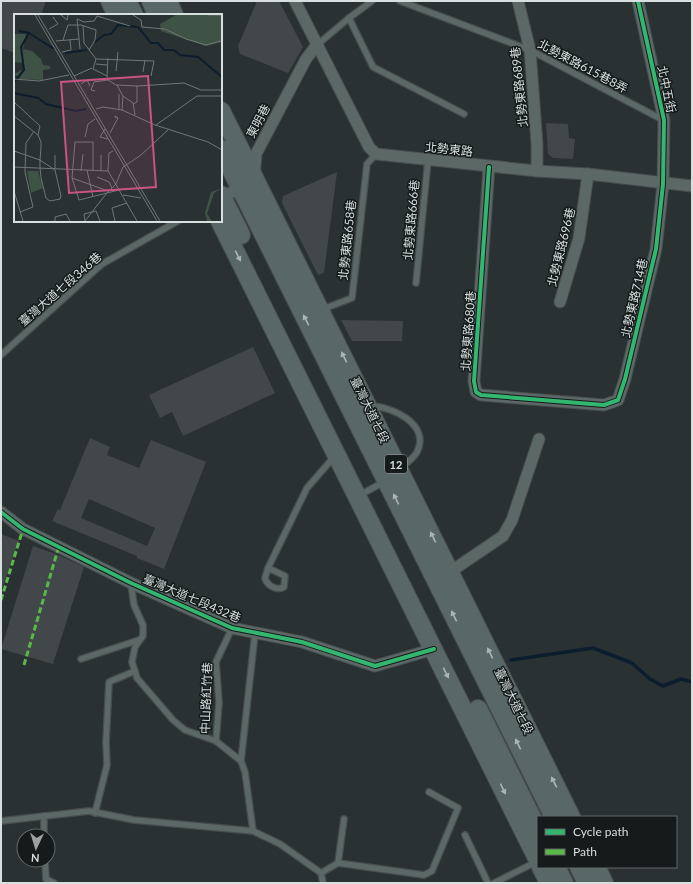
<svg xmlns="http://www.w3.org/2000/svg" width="693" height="884" font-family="Lato,'Noto Sans TC',sans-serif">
  <rect width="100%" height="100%" fill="#2a3132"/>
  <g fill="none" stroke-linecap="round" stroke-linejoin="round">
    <!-- stream -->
    <path stroke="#0c1d2e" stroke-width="3.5" d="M511,660L593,648L632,663L650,679L663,686L681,679L692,682"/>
  </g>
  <!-- building -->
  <g fill="#424749" fill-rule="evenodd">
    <path d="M1,1H46L41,15H15V53L1,48Z"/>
    <path d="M257,1H279L303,47L288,73L240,54L238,46Z"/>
    <path d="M546,123L568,124L569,138L575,139L573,159L553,158L548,154Z"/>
    <path d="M337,172L324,273L318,275L282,203L283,196Z"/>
    <path d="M341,320L403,321L402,341H352Z"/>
    <path d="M253,347L275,393L183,436L172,412L160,418L149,395Z"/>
    <path d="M90,438L110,447L107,455L139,468L151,440L206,462L164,569L137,558V556L52,521L58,509L60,510ZM89,499L155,528L147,546L81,518Z"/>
    <path d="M1,534L19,541L2,589H1Z"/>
    <path d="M33,546L56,554L84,567L53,664L1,649Z"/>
  </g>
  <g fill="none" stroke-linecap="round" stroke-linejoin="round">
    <defs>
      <g id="service">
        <path d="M400,1L530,50L663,120"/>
        <path d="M349,18L373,67L464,114"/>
        <path d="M317,45L349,18L372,1"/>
        <path d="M416,283L428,160"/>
        <path d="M323,309L352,298L367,164L376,154"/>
        <path d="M1,355L102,264L178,221"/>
        <path d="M370,406C391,406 431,424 417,452C414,458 406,463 402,468"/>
        <path d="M358,496L384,482"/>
        <path d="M268,568L285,576L284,587C277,591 267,586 265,578L268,568L307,488L334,457"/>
        <path d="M131,584L134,605L143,625V636L135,647L132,662L137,678L173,720L185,730L216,741L241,761L245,772L253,831"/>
        <path d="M81,659L139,640"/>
        <path d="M216,741L219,702L216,662L232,628"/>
        <path d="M241,761L255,633"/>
        <path d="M95,813L107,765L106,742L109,682L135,671"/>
        <path d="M44,816V836"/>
        <path d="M1,821L89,811L134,820L253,831L280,844L321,873L323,883"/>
        <path d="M465,835L488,883"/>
        <path d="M45,860L46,879L54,883"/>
        <path d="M338,863L344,819"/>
        <path d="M321,873L338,863L424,875L432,871L458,808L429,792"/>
        <path d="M494,883L536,862"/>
      </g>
      <g id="minor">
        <path d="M295,1L369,147L376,154L537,171L588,174L692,186"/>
        <path d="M518,1L530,50L537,144V171"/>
        <path d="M489,167L474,381L476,392L481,395L604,405L618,400L625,379L656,249L663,184L664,120L638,1"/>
        <path d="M221,198L254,180L256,154L306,59L316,46"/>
        <path d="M560,302L579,238L588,174"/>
        <path d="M1,512L23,529L131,583L232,628L302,642L375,666L434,649"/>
        <path d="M450,572L503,536L512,520L539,439"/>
      </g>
      <g id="primary">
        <path d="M110,1L117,15"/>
        <path d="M127,1L134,15"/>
        <path d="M151,1L157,15"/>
        <path d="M168,1L174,15"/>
        <path d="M221,111L571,817"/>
        <path d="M221,149L554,817"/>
        <path d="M221,195L241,235"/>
        <path d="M220,221L538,860"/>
        <path d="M478,709L538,830"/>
        <path d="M541,867L549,883"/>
        <path d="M556,867L564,883"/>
        <path d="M579,867L587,883"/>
        <path d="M596,867L604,883"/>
      </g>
    </defs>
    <!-- service casing -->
    <use href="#service" stroke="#474c4d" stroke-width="8"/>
    <!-- minor casing -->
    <use href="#minor" stroke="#474c4d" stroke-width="13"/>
    <!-- primary casing -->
    <use href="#primary" stroke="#474c4d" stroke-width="20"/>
    <!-- service -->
    <use href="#service" stroke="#5b6866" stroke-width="5.5"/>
    <!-- minor -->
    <use href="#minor" stroke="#5b6866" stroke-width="11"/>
    <!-- primary -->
    <use href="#primary" stroke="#596866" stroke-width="18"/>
    <!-- quiet -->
    <g stroke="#58b947" stroke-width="3" stroke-dasharray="6 3" stroke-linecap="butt">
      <path d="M1,600L23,529"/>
      <path d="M24,665L59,546"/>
    </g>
    <defs>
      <g id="cycleway">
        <path d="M489,167L474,381L476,392L481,395L604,405L618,400L625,379L656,249L663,184L664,120L638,1"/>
        <path d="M1,512L23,529L131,583L232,628L302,642L375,666L434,649"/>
      </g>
    </defs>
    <!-- cycleway casing -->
    <use href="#cycleway" stroke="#151b1b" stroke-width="6"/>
    <!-- cycleway -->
    <use href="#cycleway" stroke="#33b770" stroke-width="4"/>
  </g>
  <!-- one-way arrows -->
  <defs><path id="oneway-solid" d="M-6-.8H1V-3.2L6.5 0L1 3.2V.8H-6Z"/></defs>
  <g fill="#abb5b5">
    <use href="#oneway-solid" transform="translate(238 256) rotate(63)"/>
    <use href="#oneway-solid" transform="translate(306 320) rotate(-117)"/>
    <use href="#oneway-solid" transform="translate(344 357) rotate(-116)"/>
    <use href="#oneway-solid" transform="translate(396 499) rotate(-116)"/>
    <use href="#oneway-solid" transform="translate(433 537) rotate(-116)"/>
    <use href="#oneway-solid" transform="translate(454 616) rotate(-116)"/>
    <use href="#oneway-solid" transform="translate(490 653) rotate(-116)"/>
    <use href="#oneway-solid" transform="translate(446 673) rotate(64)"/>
    <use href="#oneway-solid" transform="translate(518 744) rotate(-116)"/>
    <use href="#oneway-solid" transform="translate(554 782) rotate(-117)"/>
    <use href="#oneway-solid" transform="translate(503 789) rotate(64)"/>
  </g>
  <g text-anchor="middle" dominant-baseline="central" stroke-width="3" stroke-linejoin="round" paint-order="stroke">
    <!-- shield labels -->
    <rect fill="#151b1b" stroke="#9da4a4" stroke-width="1" x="385" y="455" width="22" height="18" rx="3"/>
    <g font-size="11" font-weight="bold" fill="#d7dfdf">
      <text x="396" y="464">12</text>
    </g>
    <!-- street labels -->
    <g font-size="12" fill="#d7dfdf" stroke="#151b1b">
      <text transform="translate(583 66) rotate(28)">北勢東路615巷8弄</text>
      <text transform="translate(519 87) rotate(-96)">北勢東路689巷</text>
      <text transform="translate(667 89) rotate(78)">北中五街</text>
      <text transform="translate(258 121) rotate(-62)">東明巷</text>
      <text transform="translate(449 149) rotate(6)">北勢東路</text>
      <text transform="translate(411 220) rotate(-85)">北勢東路666巷</text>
      <text transform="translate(347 240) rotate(-84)">北勢東路658巷</text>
      <text transform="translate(561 247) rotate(-76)">北勢東路696巷</text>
      <text transform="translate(60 289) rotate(-41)">臺灣大道七段346巷</text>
      <text transform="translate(634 298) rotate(-77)">北勢東路714巷</text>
      <text transform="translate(468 331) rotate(-86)">北勢東路680巷</text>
      <text transform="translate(370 410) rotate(64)">臺灣大道七段</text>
      <text transform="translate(192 598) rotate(23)">臺灣大道七段432巷</text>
      <text transform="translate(206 698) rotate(-88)">中山路紅竹巷</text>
      <text transform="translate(514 701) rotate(64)">臺灣大道七段</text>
    </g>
  </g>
  <!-- overview -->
  <g transform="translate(14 14)">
    <rect width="208" height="208" fill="#2a3132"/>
    <path d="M162,1H208V28L192,32L147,17L146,10ZM0,20H12L9,35L18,37L27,45L29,51L36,52V55L29,56V66L6,65L0,60L10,55L9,49L0,48ZM13,157H24L29,174L17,179ZM208,174L200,179L193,200L198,207H193L191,199L197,178Z" fill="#3f5246"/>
    <path fill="none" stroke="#0c1d2e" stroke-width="2" d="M15,19L40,35M81,28L90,21L97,20L104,11L124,13L137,29H144L150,36H160L166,41L184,43L208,63M51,39L73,36M0,68L10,56L7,33L15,19L5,17M0,79L24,84L32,90L62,97L72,95"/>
    <path fill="none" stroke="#6f7777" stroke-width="1" d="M21,1L143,207M24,1L146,207M47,1L53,6L54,1M119,1L127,6L128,13L151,15L172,25L192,31L207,27M194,1H208M54,11H67L82,16L81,26L75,36M69,12L70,29L82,45L79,55L93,62L94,66L102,71L124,72L170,69L187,76H208M35,15L44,10L39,3M49,26L54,11M42,27L65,25M66,35L63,5L70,8L80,7L83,2L116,12M48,38L57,36L56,26M82,45L140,47L137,62M82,50L94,51M102,57L104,38M129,58L131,46M60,62L78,54M93,62L94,44M0,65L25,67L55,61M67,70L73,66L76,72M103,71L109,82L108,96M81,77L77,76L80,68L94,66M109,82L119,89L121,101M0,88L26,112L24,121M119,90L123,88V72M82,95L89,93L108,96L141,111L194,128L208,136M105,96V80M0,102L24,121L27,128V134L26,146V154L27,164L32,184L36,187L46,185L47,182L41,156L26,146L0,137M142,111L183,82H208M91,115L86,123L94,125M96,119L104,104L101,102V103L104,104M71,123L74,110L81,105M0,153L94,157L123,207M41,155V141M73,156L79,183M67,157L69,140M79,157V128H61L58,164L65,186L105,176M87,157V141M94,157L95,139L99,137M83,163L95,168L98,174M58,164L94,177M0,177L9,207M109,181L127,184M6,198L19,193L11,158L12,129L20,117M41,207V203L52,200L56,207M71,207L92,180L102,170L109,153L127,141L155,115M71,207L70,200L82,197L86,207M101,207L98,194L113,189"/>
    <path fill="#c85483" fill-opacity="0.15" stroke="#c85483" stroke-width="2" d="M134,62L142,173L55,179L47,68Z"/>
    <rect width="208" height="208" fill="none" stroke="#d7dfdf" stroke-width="2"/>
  </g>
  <!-- border -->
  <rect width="693" height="884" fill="none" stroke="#d7dfdf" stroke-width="4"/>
  <!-- legend -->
  <rect x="537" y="816" width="140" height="52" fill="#151b1b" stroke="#636969"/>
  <rect x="545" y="829" width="20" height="6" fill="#33b770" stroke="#636969"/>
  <text x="573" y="836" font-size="12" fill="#d7dfdf">Cycle path</text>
  <rect x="545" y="849" width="20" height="6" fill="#58b947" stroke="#636969"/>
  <text x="573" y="856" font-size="12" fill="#d7dfdf">Path</text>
  <!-- north arrow -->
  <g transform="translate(36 848) rotate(184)"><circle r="19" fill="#151b1b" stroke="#636969"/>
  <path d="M0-3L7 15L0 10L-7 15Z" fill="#9aa2a2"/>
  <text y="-6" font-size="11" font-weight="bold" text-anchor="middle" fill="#d7dfdf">N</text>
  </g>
</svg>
